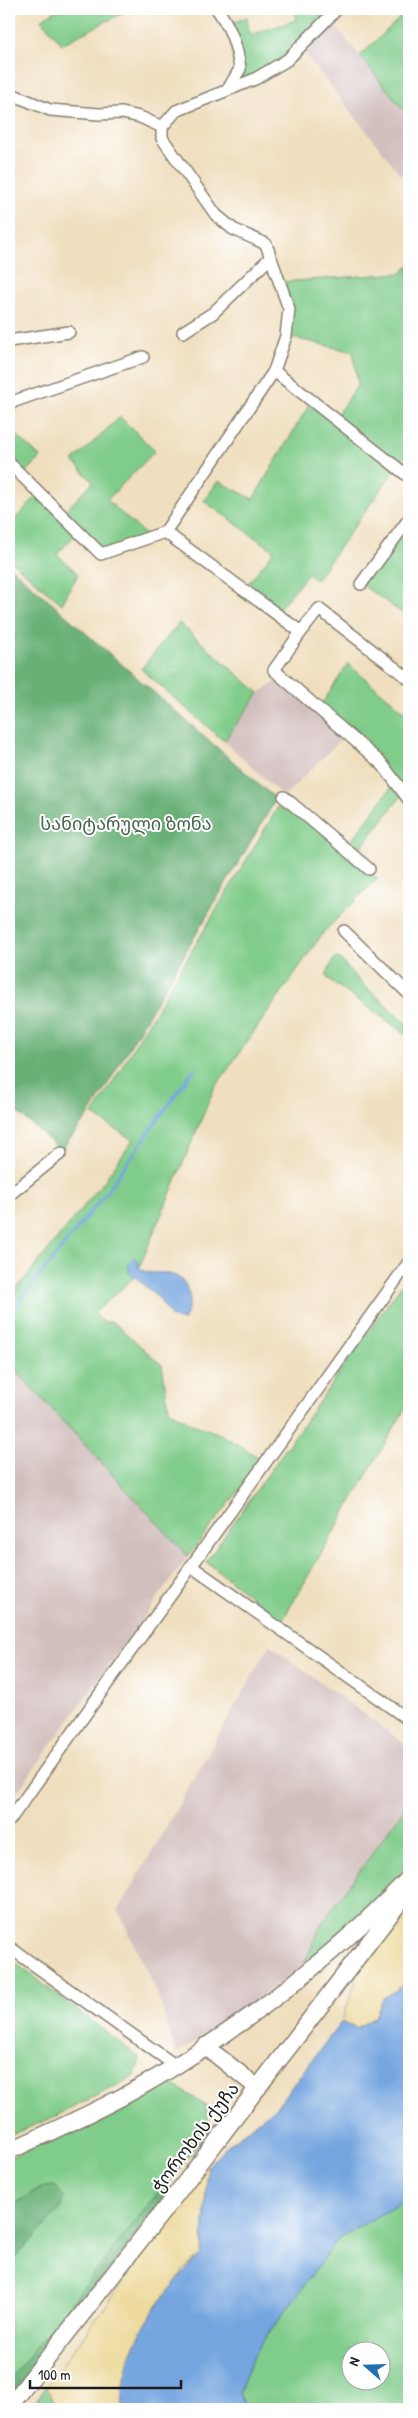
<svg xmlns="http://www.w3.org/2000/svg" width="418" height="2418" font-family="'Patrick Hand','Noto Sans Georgian',sans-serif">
  <rect width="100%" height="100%" fill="#fff"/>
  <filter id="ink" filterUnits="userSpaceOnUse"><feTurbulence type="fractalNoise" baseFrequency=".02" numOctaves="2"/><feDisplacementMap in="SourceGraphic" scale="10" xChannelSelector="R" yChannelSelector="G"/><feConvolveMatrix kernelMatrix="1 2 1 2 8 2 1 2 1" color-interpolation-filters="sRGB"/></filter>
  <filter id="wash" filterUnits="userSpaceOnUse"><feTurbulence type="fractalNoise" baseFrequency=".0096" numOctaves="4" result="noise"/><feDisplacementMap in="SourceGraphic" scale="20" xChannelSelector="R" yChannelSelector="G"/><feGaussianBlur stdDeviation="1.12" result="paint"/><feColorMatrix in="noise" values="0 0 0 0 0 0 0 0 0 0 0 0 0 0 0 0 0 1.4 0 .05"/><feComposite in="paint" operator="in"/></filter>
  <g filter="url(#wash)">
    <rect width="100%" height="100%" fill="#f0dfbf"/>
    <!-- industrial -->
    <g fill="#d1bfbd">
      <path d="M329,18L409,117V168L401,175L300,47Z"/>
      <path d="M283,677L347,733L284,797L224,741L259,693Z"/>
      <path d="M10,1364L188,1556L9,1803V1366Z"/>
      <path d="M270,1645L409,1747V1802L322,1923L304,1964L241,2011L176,2054L157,1992L118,1911Z"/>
    </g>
    <!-- green -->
    <g fill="#80cc8a" stroke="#4e7453" fill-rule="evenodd">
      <path d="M58,9H131L62,44L41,20Z"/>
      <path d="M295,9H337L287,60L237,85L228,25L247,17L250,35L296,20Z"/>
      <path d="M409,9V117L360,56Z"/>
      <path d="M409,265V450L316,580L308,574L275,613L243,590L274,551L204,501L218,481L253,499L312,400L334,418L358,385L353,352L286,336L289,309L280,282L402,273Z"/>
      <path d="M120,417L155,451L107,500L149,538L104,550L66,510L93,482L73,461Z"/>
      <path d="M9,428L41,458L9,488Z"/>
      <path d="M39,494L77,533L57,554L78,574L62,604L9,559V525Z"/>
      <path d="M399,533L409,541V632L403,627L409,618L361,584Z"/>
      <path d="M179,623L259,693L224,741L141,669Z"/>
      <path d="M348,664L405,712L409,708V800L404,793L354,856L377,879L323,933L214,1089L139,1268L129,1272L134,1277L94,1313L103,1322H113L162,1365L169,1410L192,1424L220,1434L263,1460L188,1556L9,1363V1298L102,1184L133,1140L93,1115L284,797L345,849L396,781L319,708Z"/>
      <path d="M335,957L341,960L357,979L409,1025V1036L329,980L326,975Z"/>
      <path d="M409,1274V1402L282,1621L206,1562Z"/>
      <path d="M409,1802V1866L372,1904L304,1964L322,1923Z"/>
      <path d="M9,1958L140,2058L135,2076L56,2116L9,2136Z"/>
      <path d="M170,2082L206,2106L210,2130L9,2382V2265L59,2210L41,2187L9,2208V2158Z"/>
      <path d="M409,2198V2409H247L239,2393L254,2353L338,2239ZM350,2350H380V2380H350Z"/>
      <path d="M47,2386L55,2409H29Z"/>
    </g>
    <!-- forest -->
    <g fill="#68b076" stroke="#426649">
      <path d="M9,566L276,799L90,1114L61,1150L9,1105Z"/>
      <path d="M168,2180L170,2183L165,2197L9,2401V2381Z"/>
      <path d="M55,2186L64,2197L59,2210L9,2265V2208L41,2187Z"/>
    </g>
    <!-- sand -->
    <g fill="#eeda9e" stroke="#857b5d">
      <path d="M409,1906V1978L400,1988L384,1997L375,2017L357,2028L342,2021L359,1972Z"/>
      <path d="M208,2166L202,2254L183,2270L124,2379L123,2409H55L47,2386Z"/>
    </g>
    <!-- water -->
    <g fill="#75a5df" stroke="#48607e">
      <path d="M134,1257L138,1261L139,1268C148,1275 154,1272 165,1273C192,1277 194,1301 183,1321L172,1318L158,1297L129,1272L128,1263Z"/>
      <path d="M409,1978V2198L338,2239L254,2353L239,2393L247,2409H123C123,2399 122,2388 124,2379C133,2334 169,2284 202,2254L208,2166L223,2149L276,2107L342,2021L357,2028L375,2017L384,1997L400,1988Z"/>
    </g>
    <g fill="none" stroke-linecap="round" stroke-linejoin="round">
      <!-- stream -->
      <path stroke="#75a5df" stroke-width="3" d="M9,1314L104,1195L194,1069"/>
    </g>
  </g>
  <g filter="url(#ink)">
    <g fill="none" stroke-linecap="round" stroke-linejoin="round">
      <defs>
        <g id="street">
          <path d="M217,9C231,28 237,46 240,69L228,89"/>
          <path d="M9,93L50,110L99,114L122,113L140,117L162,127"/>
          <path d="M162,127L176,111L255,79L287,60L337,9"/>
          <path d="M183,332L213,313L270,258"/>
          <path d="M9,341L69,332"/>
          <path d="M274,371L409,477"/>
          <path d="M9,405L15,401L143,357"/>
          <path d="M9,463L101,554L165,532L274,371L286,336L289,309L266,244L233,229L216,215L162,138V127"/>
          <path d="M165,532L301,632L319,609L409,679"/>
          <path d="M361,584L409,519"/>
          <path d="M301,632L274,670L382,764L409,800"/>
          <path d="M284,797L369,869"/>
          <path d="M344,931L409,994"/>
          <path d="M9,1195L61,1153"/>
          <path d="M191,1566L409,1720"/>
          <path d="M9,1821L409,1262"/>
          <path d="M9,1947L176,2066"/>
        </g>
        <g id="secondary">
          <path d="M205,2046L258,2088"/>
          <path d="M9,2151C66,2125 124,2099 177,2065C261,2013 340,1950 409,1878"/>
          <path d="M9,2407L171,2201L409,1890"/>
        </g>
      </defs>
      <!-- street casing -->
      <use href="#street" stroke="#867e6e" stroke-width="14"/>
      <!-- secondary casing -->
      <use href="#secondary" stroke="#867e6e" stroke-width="19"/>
      <!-- street -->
      <use href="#street" stroke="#fff" stroke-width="11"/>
      <!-- secondary -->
      <use href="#secondary" stroke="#fff" stroke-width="16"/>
    </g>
  </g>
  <g text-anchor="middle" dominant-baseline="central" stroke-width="4" stroke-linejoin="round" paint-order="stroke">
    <!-- park labels -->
    <g font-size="18" fill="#446248" stroke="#fff">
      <text x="126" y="823">სანიტარული ზონა</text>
    </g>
    <!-- street labels -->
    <g font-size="18" fill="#1c1c1c" stroke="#fff">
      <text transform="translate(195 2137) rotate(-53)">ჭოროხის ქუჩა</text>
    </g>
  </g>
  <!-- margin -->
  <rect width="418" height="2418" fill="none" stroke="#fff" stroke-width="30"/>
  <!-- north arrow -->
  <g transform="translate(366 2366) rotate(290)"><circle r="24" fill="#ffffff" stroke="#a4a4a4"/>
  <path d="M0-4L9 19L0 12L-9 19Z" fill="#1f6fb2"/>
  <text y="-8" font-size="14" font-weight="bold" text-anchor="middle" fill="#1c1c1c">N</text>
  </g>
  <!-- scale -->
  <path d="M30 2380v8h151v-8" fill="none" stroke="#1c1c1c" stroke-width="2.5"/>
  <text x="38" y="2380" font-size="15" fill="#1c1c1c" stroke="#ffffff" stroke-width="4" paint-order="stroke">100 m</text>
</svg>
